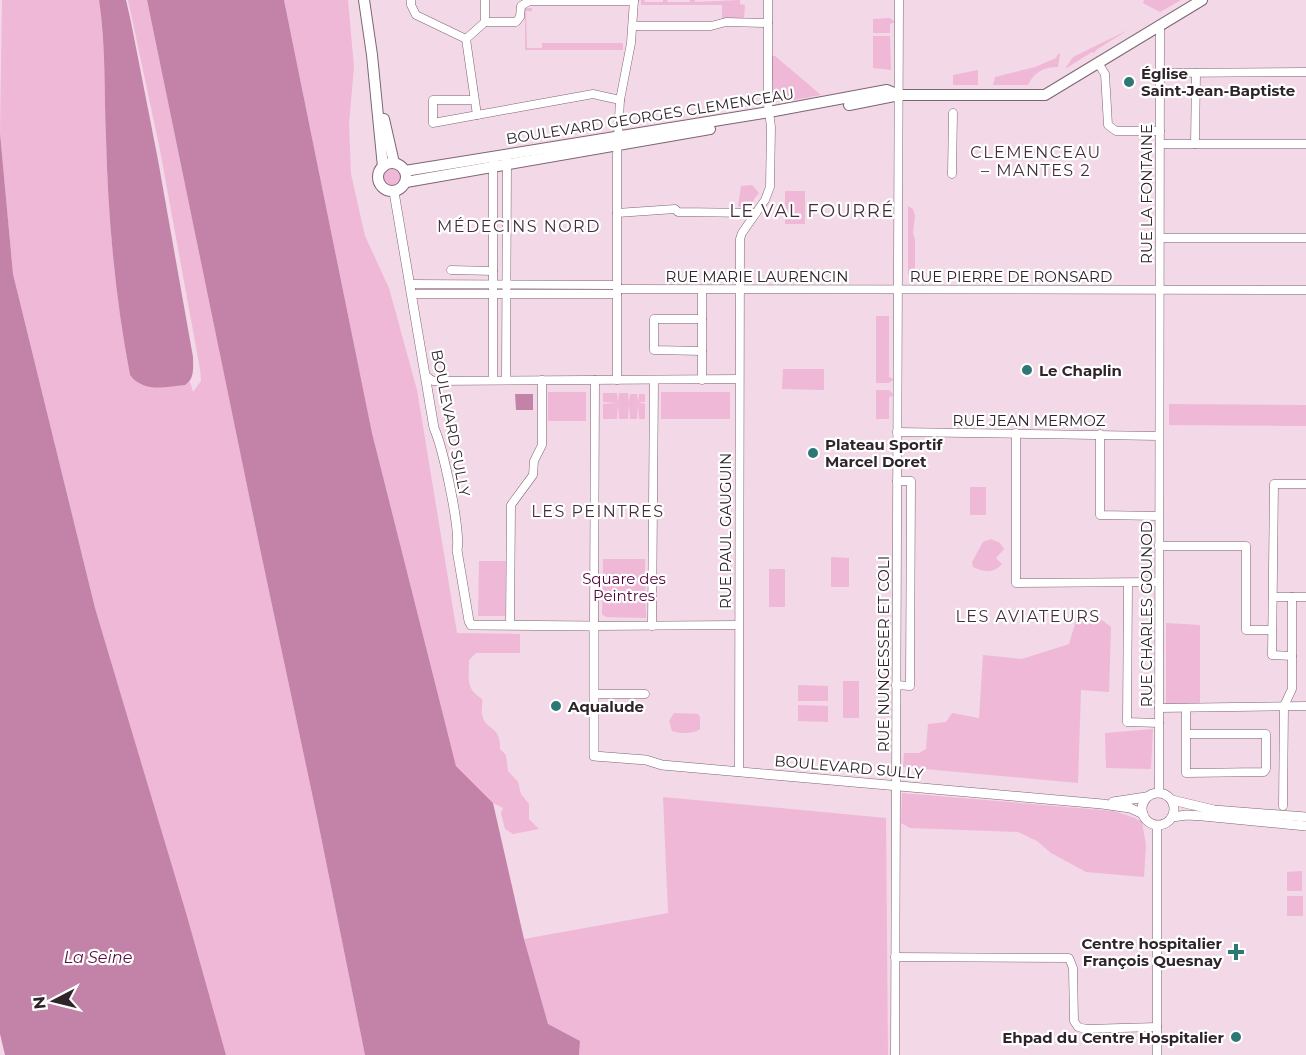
<svg xmlns="http://www.w3.org/2000/svg" width="1306" height="1055" font-family="Montserrat,sans-serif">
  <rect width="100%" height="100%" fill="#f3d8e7"/>
  <!-- green -->
  <g fill="#efb8d7">
    <path d="M2,0H99C106,46 104,92 106,138C108,217 115,297 130,375L185,385L190,382L193,392L201,381L200,369L160,150L128,0H147L259,544L317,817L365,1055H226L187,916L95,608L13,274L0,133Z"/>
    <path d="M284,0H348L354,67L349,124L351,174L365,236L389,288L417,390L457,633L520,634V653H476L469,660C469,679 465,688 482,699C483,704 481,709 482,714C485,732 501,724 500,749L506,755L508,771L518,782L521,794L529,804V819L539,829L513,834L505,829L501,813L503,808L493,803L456,766L372,433Z"/>
    <path d="M641,0H644L645,2H663V0H667L668,2H690V0H695V2L740,0V4L745,5L744,18H722V5H641Z"/>
    <path d="M1144,0H1181L1160,12L1143,3Z"/>
    <path d="M525,8H532V11H526L527,48H542V43H623V50H525Z"/>
    <path d="M890,18L895,22L890,24V33H873V19Z"/>
    <path d="M1128,30L1096,50L1094,53L1092,52L1065,69L1073,57Z"/>
    <path d="M873,36H890L891,70L873,68Z"/>
    <path d="M1058,54H1060L1058,67C1044,67 1034,72 1028,85H993L995,77L1035,67L1056,58Z"/>
    <path d="M772,56H775L821,95C770,104 772,109 772,56Z"/>
    <path d="M978,70V85H953V75Z"/>
    <circle cx="392" cy="179" r="10"/>
    <path d="M752,185L759,193L754,199L753,205L751,206L743,204L741,207L738,206L741,186Z"/>
    <rect x="785" y="191" width="20" height="33"/>
    <path d="M908,206L913,209L915,216L913,233L915,239V274H908Z"/>
    <path d="M876,316H889V377L894,379L889,383H876Z"/>
    <path d="M783,369H824V390L782,389Z"/>
    <path d="M876,390H889L893,394V396L889,397V419H876Z"/>
    <rect x="548" y="392" width="38" height="29"/>
    <rect x="661" y="392" width="69" height="27"/>
    <path d="M603,393H617L618,402L619,393H628L629,402L630,394H637L638,402L639,394H645V402H639L645,404V419H639L638,404L637,419H630L629,404L628,419H619L618,404L617,419H603V404L617,403L603,402Z"/>
    <path d="M1169,404L1306,405V426L1169,425Z"/>
    <rect x="970" y="487" width="16" height="28"/>
    <path d="M991,539L1000,543L1004,549L996,558L1002,564C993,574 984,572 973,567L972,562L983,542Z"/>
    <path d="M831,557L849,558V587H831Z"/>
    <path d="M603,559H645L646,618L606,617L602,614Z"/>
    <path d="M479,561H506L505,616H478Z"/>
    <rect x="769" y="569" width="16" height="38"/>
    <path d="M1087,616L1099,618L1111,627L1109,692L1081,690L1078,783L903,767L904,753H919L926,749L928,724L946,722L952,713L979,718L983,655L1022,659L1069,644L1077,617Z"/>
    <path d="M1166,623L1200,625V705H1166Z"/>
    <rect x="843" y="681" width="16" height="37"/>
    <path d="M798,685L828,686V701H798Z"/>
    <path d="M798,705L828,706V722L798,721Z"/>
    <path d="M674,713L698,714L700,717V729C694,734 679,734 672,731L669,721Z"/>
    <path d="M1153,729L1151,769L1106,768L1105,733Z"/>
    <path d="M902,793L1114,811L1135,818L1142,822L1146,845L1144,877L1086,872L1051,853L1037,841L1018,832L910,828L901,823Z"/>
    <path d="M663,797L886,818L888,1055H579L580,1041L548,1025L524,939L668,913Z"/>
    <path d="M1302,871V891H1287V872Z"/>
    <rect x="1287" y="896" width="16" height="20"/>
  </g>
  <!-- water -->
  <g fill="#c383a8">
    <path d="M99,0H126L131,22L158,160L193,357C193,367 195,379 185,385C165,387 144,393 130,375C115,297 108,217 106,138C104,92 106,46 99,0Z"/>
    <path d="M147,0H284L372,433L456,766L493,803L524,939L548,1024L580,1041L579,1055H365L317,817L259,544Z"/>
    <path d="M0,133L13,274L95,608L187,916L226,1055H5L0,1034Z"/>
    <path d="M515,394H533V410H516Z"/>
  </g>
  <g fill="none" stroke-linecap="round" stroke-linejoin="round">
    <defs>
      <g id="minor">
        <path d="M411,0V5L416,15L466,39"/>
        <path d="M485,22H516L520,17L521,6L529,1H634"/>
        <path d="M633,26H711L726,22L768,23"/>
        <path d="M466,39L477,115"/>
        <path d="M466,39L485,22V0"/>
        <path d="M1098,63L1105,74L1108,125L1116,131H1160"/>
        <path d="M1160,73L1306,72"/>
        <path d="M474,100H433V123L593,94L620,100"/>
        <path d="M1160,144H1306"/>
        <path d="M1195,144L1196,73"/>
        <path d="M952,174L953,113"/>
        <path d="M617,213L675,209L678,212L756,213"/>
        <path d="M1160,238H1306"/>
        <path d="M451,270L493,271"/>
        <path d="M411,284L617,285"/>
        <path d="M617,289L1306,290"/>
        <path d="M702,290V380"/>
        <path d="M413,294H617"/>
        <path d="M702,319H654V350L702,351"/>
        <path d="M426,376L433,381L739,379"/>
        <path d="M493,380V164"/>
        <path d="M506,380L507,160"/>
        <path d="M595,380L594,626L738,625"/>
        <path d="M617,380V155L620,100L631,43L634,0"/>
        <path d="M897,432L1159,436"/>
        <path d="M1016,433V583L1159,582"/>
        <path d="M1100,434V515L1159,516"/>
        <path d="M1159,546H1246V630H1272"/>
        <path d="M1128,583L1127,722L1159,723"/>
        <path d="M1273,597H1306"/>
        <path d="M510,625L511,505L533,475L534,461L542,445V380"/>
        <path d="M652,626L654,380"/>
        <path d="M1292,656L1272,655L1274,484H1306"/>
        <path d="M896,685L910,686L911,481H897"/>
        <path d="M594,694H645"/>
        <path d="M1159,708L1306,706"/>
        <path d="M1186,708V773L1264,772L1266,769V734H1186"/>
        <path d="M739,772L740,239L742,233L765,200L770,187L771,127L768,104V0"/>
        <path d="M1159,792L1160,25"/>
        <path d="M1283,806L1284,706L1292,689V597"/>
        <path d="M895,957L1069,958L1073,968L1074,1021L1078,1027L1086,1029L1157,1027"/>
        <path d="M895,1055L899,0"/>
        <path d="M1157,1055V825"/>
      </g>
      <g id="tertiary">
        <path d="M394,192L434,428C443,448 461,530 457,550L469,621L471,625L594,626V756L646,760L662,765L1102,804L1130,808L1143,814"/>
        <circle cx="1158" cy="809" r="16"/>
        <path d="M1172,800L1214,810L1306,817"/>
        <path d="M1113,802L1146,797"/>
        <path d="M1172,817L1187,815L1203,816L1306,826"/>
      </g>
      <g id="secondary">
        <path d="M364,0L372,55L383,167"/>
        <path d="M849,105L899,95"/>
        <path d="M384,119L394,163"/>
        <circle cx="392" cy="177" r="14"/>
        <path d="M405,171L769,112L887,90L899,95H1045L1202,0"/>
        <path d="M406,182L710,129"/>
      </g>
    </defs>
    <!-- minor casing -->
    <use href="#minor" stroke="#7d6572" stroke-width="9"/>
    <!-- tertiary casing -->
    <use href="#tertiary" stroke="#7d6572" stroke-width="10"/>
    <!-- secondary casing -->
    <use href="#secondary" stroke="#7d6572" stroke-width="12"/>
    <!-- minor -->
    <use href="#minor" stroke="#fff" stroke-width="8"/>
    <!-- tertiary -->
    <use href="#tertiary" stroke="#fff" stroke-width="9"/>
    <!-- secondary -->
    <use href="#secondary" stroke="#fff" stroke-width="10"/>
  </g>
  <!-- markers -->
  <g fill="#2d7776" stroke="#fff" stroke-width="2">
    <circle cx="1129" cy="82" r="6"/>
    <circle cx="1027" cy="370" r="6"/>
    <circle cx="813" cy="453" r="6"/>
    <circle cx="556" cy="706" r="6"/>
    <path d="M1233 943h6v6h6v6h-6v6h-6v-6h-6v-6h6z"/>
    <circle cx="1236" cy="1037" r="6"/>
  </g>
  <g text-anchor="middle" dominant-baseline="central" stroke-width="4.5" stroke-linejoin="round" paint-order="stroke">
    <!-- poi labels -->
    <g font-size="15" font-weight="bold" fill="#2e2429" stroke="#fff" text-anchor="start">
      <text x="1141" y="73">Église<tspan x="1141" dy="17">Saint-Jean-Baptiste</tspan></text>
      <text x="1039" y="370">Le Chaplin</text>
      <text x="825" y="444">Plateau Sportif<tspan x="825" dy="17">Marcel Doret</tspan></text>
      <text x="568" y="706">Aqualude</text>
      <text x="1222" y="943" text-anchor="end">Centre hospitalier<tspan x="1222" dy="17">François Quesnay</tspan></text>
      <text x="1224" y="1037" text-anchor="end">Ehpad du Centre Hospitalier</text>
    </g>
    <!-- street labels -->
    <g font-size="15" fill="#2e2429" stroke="#fff">
      <text transform="translate(650 116) rotate(-9)">BOULEVARD GEORGES CLEMENCEAU</text>
      <text transform="translate(1146 194) rotate(-90)">RUE LA FONTAINE</text>
      <text x="757" y="276">RUE MARIE LAURENCIN</text>
      <text x="1011" y="276">RUE PIERRE DE RONSARD</text>
      <text x="1029" y="420">RUE JEAN MERMOZ</text>
      <text transform="translate(451 423) rotate(79)">BOULEVARD SULLY</text>
      <text transform="translate(725 531) rotate(-90)">RUE PAUL GAUGUIN</text>
      <text transform="translate(1146 614) rotate(-90)">RUE CHARLES GOUNOD</text>
      <text transform="translate(883 654) rotate(-90)">RUE NUNGESSER ET COLI</text>
      <text transform="translate(849 767) rotate(5)">BOULEVARD SULLY</text>
    </g>
    <!-- park labels -->
    <g font-size="15" fill="#53043c" stroke="#fff">
      <text x="624" y="578">Square des<tspan x="624" dy="17">Peintres</tspan></text>
    </g>
    <!-- neighbourhood labels -->
    <g font-size="16" letter-spacing="1.5" fill="#432f3b" stroke="#fff">
      <text x="1036" y="152">CLEMENCEAU<tspan x="1036" dy="18">– MANTES 2</tspan></text>
      <text x="519" y="226">MÉDECINS NORD</text>
      <text x="598" y="511">LES PEINTRES</text>
      <text x="1028" y="616">LES AVIATEURS</text>
    </g>
    <!-- water labels -->
    <g font-size="16" font-style="italic" fill="#580a41" stroke="#fff">
      <text x="98" y="957">La Seine</text>
    </g>
    <!-- quarter labels -->
    <g font-size="18" letter-spacing="1.5" fill="#432f3b" stroke="#fff">
      <text x="812" y="211">LE VAL FOURRÉ</text>
    </g>
  </g>
  <!-- north arrow -->
  <g transform="translate(54 1001) rotate(263)" stroke="#ffffff" stroke-width="4.5" paint-order="stroke">
  <path d="M0-4.5L10 22L0 15L-10 22Z" fill="#2e2429"/>
  <text y="-9" font-size="16" font-weight="bold" text-anchor="middle" fill="#2e2429">N</text>
  </g>
</svg>
